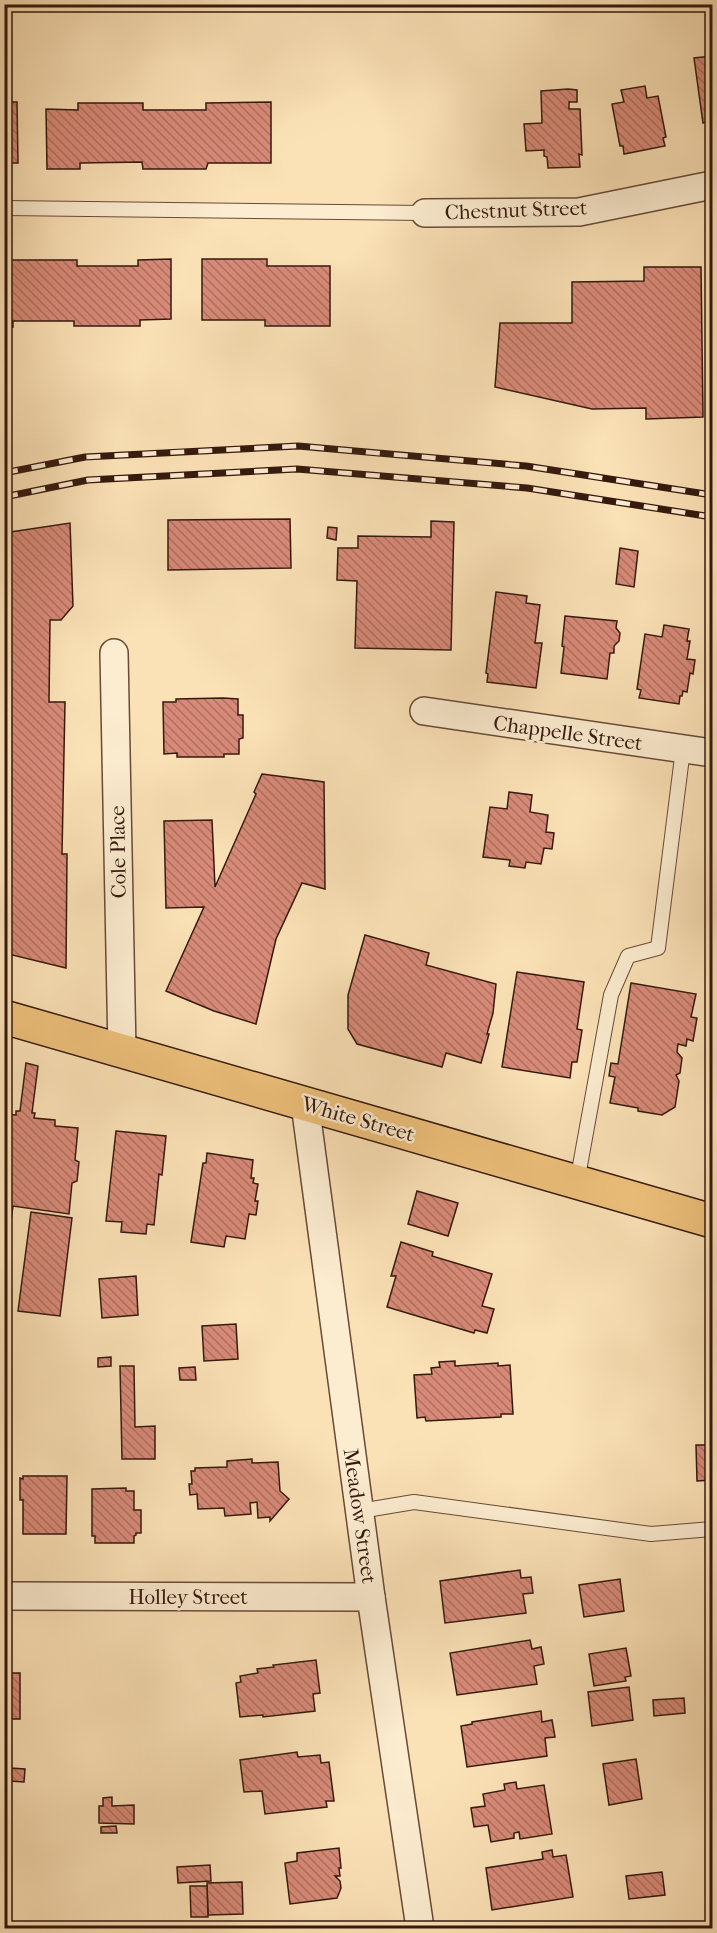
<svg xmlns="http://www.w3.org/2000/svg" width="717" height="1933" font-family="'IM FELL French Canon',serif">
  <defs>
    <pattern id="building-back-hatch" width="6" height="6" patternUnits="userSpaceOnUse" patternTransform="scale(1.5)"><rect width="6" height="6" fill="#d88a78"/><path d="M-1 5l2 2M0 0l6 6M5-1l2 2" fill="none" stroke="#b07061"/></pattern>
  </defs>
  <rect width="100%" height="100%" fill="#fbe1b6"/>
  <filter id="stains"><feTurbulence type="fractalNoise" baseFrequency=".00333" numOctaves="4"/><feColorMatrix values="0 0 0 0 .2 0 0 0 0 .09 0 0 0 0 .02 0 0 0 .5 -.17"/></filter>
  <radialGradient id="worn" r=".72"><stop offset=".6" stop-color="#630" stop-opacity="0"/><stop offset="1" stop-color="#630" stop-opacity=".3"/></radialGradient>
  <!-- building -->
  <g fill="url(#building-back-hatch)" stroke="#35190e" stroke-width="1.5">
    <path d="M712,56V134L707,135L706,122L703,123L694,58Z"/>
    <path d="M645,86L647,98L658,96L666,137L663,138L665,146L624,154L623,146H620L612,104L624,102L621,90Z"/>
    <path d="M568,89L577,90V102H569V109H580L582,155L579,154L580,167L548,168L547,157L544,156V150L526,151L524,124L542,123L541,91Z"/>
    <path d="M4,102H17L18,163H4Z"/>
    <path d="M271,102V163H208L206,169H143L142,162L80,163V169H47L46,109L78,110V103H143V110H206V103Z"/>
    <path d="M171,259V319L140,320V326H74V321H13V327H4V266H11V260H77V266H138V260Z"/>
    <path d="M202,259H267V266H330V326H265V320H202Z"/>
    <path d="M644,267H701L703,417L646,419V408L592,409L495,387L500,323H572V282L644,281Z"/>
    <path d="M290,519L291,568L168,570V520Z"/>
    <path d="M431,521L454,522L451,650L355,648L357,581L337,580L338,548H358V536L431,537Z"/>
    <path d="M70,523L73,606L61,620H50L49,702H65L62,854H67L66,968L4,953V533Z"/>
    <path d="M328,527L337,528L336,540L327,538Z"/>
    <path d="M620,548L638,551L634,587L616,584Z"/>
    <path d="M496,592L527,596L526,603L540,605L535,643H542L536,688L487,682L488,674L486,673Z"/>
    <path d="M565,616L617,621L616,628L620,633L619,641L614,646V653H610L607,679L561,673L564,647L562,646Z"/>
    <path d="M664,625L689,629L687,641H690L687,659L695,660L693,674L690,673L687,692L683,691L682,696H680L679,704L639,698L641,690L637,689L645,634L662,637Z"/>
    <path d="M223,698L238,699V715H243V738L239,739V754H224V757H177V753L164,754L163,702H176V699Z"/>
    <path d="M262,774L324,782L325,889L302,883L276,939L256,1024L214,1011L166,991L204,907L166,908L164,821L212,820L215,887L256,794L254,792Z"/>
    <path d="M509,792L532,795L530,812L548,815L546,832L554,833L552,849L544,848L541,864L526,862L525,868L509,866L510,860L483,857L490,807L507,809Z"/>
    <path d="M365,935L429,953L426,965L496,984L493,1013L487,1034H489L481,1063L446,1053L442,1067L357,1044L348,1029V995Z"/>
    <path d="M517,972L584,982L577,1029L582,1030L577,1062H572L570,1078L502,1067Z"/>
    <path d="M631,983L696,994L691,1017L697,1018L693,1041L687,1039L686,1046L678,1044L677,1052L682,1058L680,1073L676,1075L679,1081L675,1107L662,1115L638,1111V1108L610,1103L615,1077L609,1076L611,1063L618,1064Z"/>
    <path d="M26,1063L38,1066L32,1113H35L34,1118L55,1120V1126L78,1128L75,1160L79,1162L77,1181L72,1183L69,1214L13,1206L11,1221L4,1220V1114L16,1115V1111H20Z"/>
    <path d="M712,1097V1139L706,1138Z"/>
    <path d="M116,1131L166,1136L162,1175L159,1174L154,1225L147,1224L146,1234L121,1232L122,1222L106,1221Z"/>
    <path d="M207,1153L253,1160L251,1178H254L253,1183L258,1184L255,1201H258L256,1215L249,1214L245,1239L226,1236L224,1247L191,1242L203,1163H206Z"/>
    <path d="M417,1191L458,1203L448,1236L408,1224Z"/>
    <path d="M31,1212L72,1218L60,1316L18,1311Z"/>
    <path d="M401,1242L433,1252L432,1256L492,1274L482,1306L494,1309L487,1333L475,1330L474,1333L387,1307L396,1276H391Z"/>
    <path d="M136,1276L138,1315L102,1318L99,1279Z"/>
    <path d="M236,1324L238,1359L204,1361L202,1326Z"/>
    <path d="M111,1357V1366L98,1367V1358Z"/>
    <path d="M455,1361V1366L498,1363V1366L510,1365L513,1414H501V1417L426,1421L425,1417L417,1418L414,1375L432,1374L431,1368L440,1367L439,1362Z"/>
    <path d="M120,1366H134L135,1427L155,1426V1459H122Z"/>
    <path d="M195,1367L196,1380H180L179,1368Z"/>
    <path d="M696,1445H712V1480L697,1481Z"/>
    <path d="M252,1459V1463L278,1462L280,1491L289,1499L270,1521V1517L258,1518L257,1502L250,1503L251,1514L225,1516L224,1508L198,1509L197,1494L190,1495L189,1484H192L191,1471H195V1468L227,1467V1461Z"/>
    <path d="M23,1476H67L66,1534H23V1500H20V1478L23,1479Z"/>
    <path d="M126,1488V1491H134V1510H141V1533H136V1535L134,1536V1543H95V1536H92V1489Z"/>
    <path d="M520,1570L521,1578L531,1577L533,1593L523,1594L526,1613L445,1623L440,1581Z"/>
    <path d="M620,1579L624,1611L584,1617L579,1585Z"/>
    <path d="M530,1640L532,1649L541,1647L544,1664L534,1666L537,1684L457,1695L450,1653Z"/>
    <path d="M626,1648L631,1676L625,1677L626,1681L594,1686L589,1654Z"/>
    <path d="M316,1660L320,1693L313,1694L315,1711L263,1717V1715L240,1717L236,1683L241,1682L240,1676L258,1673L257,1669L274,1667L273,1665Z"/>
    <rect x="4" y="1673" width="16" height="46"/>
    <path d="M629,1687L633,1720L592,1726L588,1692Z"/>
    <path d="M684,1698L685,1713L654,1716L653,1700Z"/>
    <path d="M541,1711L542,1722L552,1720L555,1737L545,1738L547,1756L467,1767L461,1726L472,1724V1722Z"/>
    <path d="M297,1752L298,1757L320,1755L321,1763L329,1762L334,1801H326L327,1807L265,1814L262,1791L244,1792L240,1760Z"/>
    <path d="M636,1759L642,1799L609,1805L603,1764Z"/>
    <path d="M4,1765H10V1768L25,1769L24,1782L9,1781V1783H4Z"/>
    <path d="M516,1782L517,1789L544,1785L552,1834L520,1839L519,1832L514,1833V1838L491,1842L488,1825L474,1827L471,1808L485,1806L483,1794L505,1790L504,1784Z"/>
    <path d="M112,1797V1806L134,1805V1824L99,1823V1806H103V1798Z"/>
    <path d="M116,1826L117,1833H101V1827Z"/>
    <path d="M339,1848L341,1868H339L340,1876H335L340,1881L341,1888L337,1898L290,1904L285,1863L297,1861V1853Z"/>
    <path d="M552,1850L553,1857L566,1855L573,1897L492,1910L486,1868L543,1859L542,1852Z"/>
    <path d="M210,1865L211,1881L178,1883L177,1867Z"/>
    <path d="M662,1872L665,1895L629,1899L626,1876Z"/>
    <path d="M242,1882L243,1914L208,1915L207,1883Z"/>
    <path d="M190,1886H207L208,1917H191Z"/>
  </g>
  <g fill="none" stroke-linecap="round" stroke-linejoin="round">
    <defs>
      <g id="lane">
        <path d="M4,208L425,213"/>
        <path d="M577,1182L611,995L628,956L658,948L683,749"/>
        <path d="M360,1511L414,1502L651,1534L712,1529"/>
      </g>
      <g id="street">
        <path d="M425,213L579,212L712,185"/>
        <path d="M114,653L122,1051"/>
        <path d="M424,711L712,753"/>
        <path d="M305,1104L371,1597L420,1928"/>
        <path d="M4,1596L371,1597"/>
      </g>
      <path id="primary" d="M4,1017L712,1221"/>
    </defs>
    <!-- lane casing -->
    <use href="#lane" stroke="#664b38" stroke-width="16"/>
    <!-- street casing -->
    <use href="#street" stroke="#664b38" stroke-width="30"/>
    <!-- primary casing -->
    <use href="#primary" stroke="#35190e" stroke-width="36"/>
    <!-- lane -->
    <use href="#lane" stroke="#fcecd0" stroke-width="14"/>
    <!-- street -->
    <use href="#street" stroke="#fcecd0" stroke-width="27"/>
    <!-- primary -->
    <use href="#primary" stroke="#eec07b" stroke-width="33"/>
    <defs>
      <g id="rail">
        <path d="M4,473L85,457L298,446L526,466L712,495"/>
        <path d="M4,497L88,480L297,469L527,488L712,517"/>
      </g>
    </defs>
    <!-- rail casing -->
    <use href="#rail" stroke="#35190e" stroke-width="7"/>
    <!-- rail -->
    <use href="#rail" stroke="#fcecd0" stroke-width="4.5" stroke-dasharray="14" stroke-linecap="butt"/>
  </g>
  <g text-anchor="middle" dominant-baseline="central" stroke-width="5" stroke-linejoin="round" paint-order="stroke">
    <!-- street labels -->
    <g font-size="21" fill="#35190e" stroke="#fcecd0">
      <text transform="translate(516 210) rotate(-2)">Chestnut Street</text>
      <text transform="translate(568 733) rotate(8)">Chappelle Street</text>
      <text transform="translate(118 852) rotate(-91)">Cole Place</text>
      <text transform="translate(358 1119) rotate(16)">White Street</text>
      <text transform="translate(360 1516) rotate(82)">Meadow Street</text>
      <text x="188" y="1597">Holley Street</text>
    </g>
  </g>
  <!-- margin -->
  <rect width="717" height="1933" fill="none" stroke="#fbe1b6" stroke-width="24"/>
  <rect x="6" y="6" width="705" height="1921" fill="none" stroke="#35190e" stroke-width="3"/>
  <rect x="12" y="12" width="693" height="1909" fill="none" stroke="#35190e" stroke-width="1.5"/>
  <rect width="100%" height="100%" filter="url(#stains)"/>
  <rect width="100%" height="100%" fill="url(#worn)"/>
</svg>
